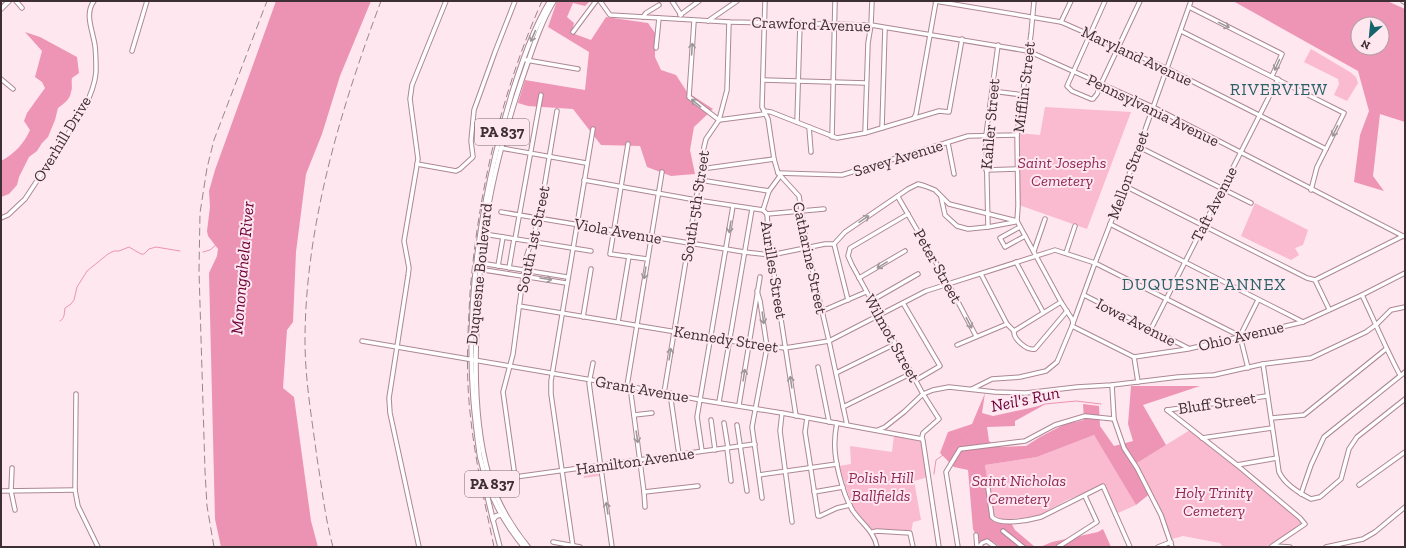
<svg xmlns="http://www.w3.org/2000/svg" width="1406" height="548" font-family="'Zilla Slab',serif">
  <rect width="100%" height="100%" fill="#ffe7ef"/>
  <!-- green -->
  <g fill="#fabacf">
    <path d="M1311,49L1350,72L1356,77L1358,83L1347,101L1334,95L1339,84L1338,79L1304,62Z"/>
    <path d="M1045,107L1131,112L1087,229L1019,205V133L1040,135Z"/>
    <path d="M1255,203L1308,230L1303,245L1295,248L1299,255L1291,260L1241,236Z"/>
    <path d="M1190,430L1302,520L1303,522L1301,527L1265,547H1223L1220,543L1183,536L1172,539L1161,510L1137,463Z"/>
    <path d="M1094,435L1136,505L1118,513L1104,485L1067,500L1038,516L1003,520L995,518L993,515L985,465L1037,457Z"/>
    <path d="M894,436L920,441L923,450L928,477L914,481L921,520L913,522L911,532L872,530L853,508L839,466L851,464L850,446L892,452Z"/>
    <path d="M598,469L599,476L584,478L583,471Z"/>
  </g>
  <!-- forest -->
  <g fill="#ee95b5" fill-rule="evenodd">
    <path d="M557,1H590L585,6L573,3L567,17L574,23L572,33L591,40L606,17L648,23L655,33V57L661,70L676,75L687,92L713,109L694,127L690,150L695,174L671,176L647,167L640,146L601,145L573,109L528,106L518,103L525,80L585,90L589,52L548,27Z"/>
    <path d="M1233,1H1387L1405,9V122L1380,114L1373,176L1384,191L1354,182L1360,135L1369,111L1358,71ZM1358,24H1382V48H1358Z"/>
    <path d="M25,32L40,37L77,57L79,73L72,78C71,83 73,88 71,92C70,100 63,104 58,108L55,120L48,137L42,143L37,151L29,157L19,177L17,185L9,194L1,197V161C14,154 24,144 30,130L24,121L27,113L45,88L42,82L35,77L42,51Z"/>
    <path d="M1131,386H1200L1143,405L1166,445L1137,463L1152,492L1136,505L1094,435L1037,457L985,465L993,515C997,520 1003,520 1009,519L1015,530L1035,547H1000L993,542L980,543L973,529L968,470L954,467L940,453L948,432L972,424L985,393L982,413L993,416L1044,405L1015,421V426L987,427L989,441L998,447L1026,446L1040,437L1065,424L1084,420L1083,404L1099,406L1100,426L1114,446L1133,441L1128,424Z"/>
    <path d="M1103,529L1111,547H1040L1052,542L1098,532Z"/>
  </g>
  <!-- water -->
  <path fill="#ec93b3" d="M276,1H371L340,76L322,134L306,174L296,252L293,322L287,330L283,388L294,397L311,521L318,547H221L215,519L209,273L217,256L218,249L208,236L207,231L210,207L209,191L215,170Z"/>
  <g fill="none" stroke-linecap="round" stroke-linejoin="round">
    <!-- stream -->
    <g stroke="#ec93b3" stroke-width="1">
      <path d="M203,252L210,250L216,245"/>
      <path d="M60,321C65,318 64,314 65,308L71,304L74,300L77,287L87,271L108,254L114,251H119L129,247L141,254H144L149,249L156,247L180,251"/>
      <path d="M934,474L936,460L946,453L951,445L970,433L980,422L985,420L1005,417L1021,413L1045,404L1076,401L1101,404"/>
    </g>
    <defs>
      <g id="minor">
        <path d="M16,1L22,8"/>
        <path d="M600,1L610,15L729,22L871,25L1028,51L1153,107L1405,237"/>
        <path d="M672,1L681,15"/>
        <path d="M765,1L762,107L768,119L774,159L778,173L799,196L807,247L829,341L847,425"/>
        <path d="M935,1L1061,22L1168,69L1326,149"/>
        <path d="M1034,1L1031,34L1017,135L1018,206L1017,221L1061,302L1072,319L1073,323"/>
        <path d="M1105,1L1067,86L1072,91L1091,99H1093L1097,94L1101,84L1140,1"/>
        <path d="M1189,7L1282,54L1272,76"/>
        <path d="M680,15L699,1"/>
        <path d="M643,17L646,13L659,5"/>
        <path d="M694,21L689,97L719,120L765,114"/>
        <path d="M708,21L737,1"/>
        <path d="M1061,22L1071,1"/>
        <path d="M1181,31L1344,113L1317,167L1311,190"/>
        <path d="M573,32L596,1"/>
        <path d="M656,48L659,18"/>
        <path d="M132,51L147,1"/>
        <path d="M526,60L578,69"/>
        <path d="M1,79L13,89"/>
        <path d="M763,80L866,83"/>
        <path d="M992,91L1023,95"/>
        <path d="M557,111L539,218L527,255L524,270L513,354L503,392L515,477L755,444"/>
        <path d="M764,111L771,112L837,138L865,133L939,111L949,112L962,39"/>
        <path d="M914,118L916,114L936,1"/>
        <path d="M797,122L800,23"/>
        <path d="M809,127L811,152"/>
        <path d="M882,128L885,28"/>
        <path d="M865,133L868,43L871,25L872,1"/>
        <path d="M832,137L835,1"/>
        <path d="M948,143L954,174"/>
        <path d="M628,144L610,254L647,259"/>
        <path d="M1139,147L1251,203"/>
        <path d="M501,148L586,163"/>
        <path d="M417,164L456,171L460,169L473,157L471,141L474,110L495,52L515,1"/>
        <path d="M701,169L774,159"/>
        <path d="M986,170L1017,169"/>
        <path d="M778,173L842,175L968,136L1017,135"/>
        <path d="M780,176L769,191L763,210L767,214L769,242L796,416"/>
        <path d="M584,180L696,200L763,210"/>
        <path d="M700,180L769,191"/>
        <path d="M1125,186L1307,278L1315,280L1403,236"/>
        <path d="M898,197L949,285L976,336"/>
        <path d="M941,197L945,215L957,226L968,229L988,227L1015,222"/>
        <path d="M501,212L744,252L771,255L825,244H834L845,232L908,189L918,184L925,186L935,190L949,204L1017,221"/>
        <path d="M767,214L824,209"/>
        <path d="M908,214L850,248L848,256L852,265L923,394L939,419L923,433L922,437L923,441L939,547"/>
        <path d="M1,218L8,215L25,199L83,111C89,99 95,85 96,72C96,64 96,54 95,46C93,31 84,14 94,1"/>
        <path d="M1110,224L1303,322"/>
        <path d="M988,227L986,135L998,45"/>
        <path d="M1020,227L1000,238L1005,247L1025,236"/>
        <path d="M484,234L591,251"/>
        <path d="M515,239L541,95"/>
        <path d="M834,244L848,300"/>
        <path d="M1034,251L1045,219"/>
        <path d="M1066,253L1075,226"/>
        <path d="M1016,262L1043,312"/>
        <path d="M480,263L567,277"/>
        <path d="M498,266L503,237"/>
        <path d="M509,268L514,239"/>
        <path d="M478,269L566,283"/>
        <path d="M981,274L1007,324L1014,331"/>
        <path d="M859,278L905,251"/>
        <path d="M1315,280L1329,309"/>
        <path d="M757,291L760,301L767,347L752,427L762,498"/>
        <path d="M1084,295L1188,348"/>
        <path d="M1362,295C1375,322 1386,349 1400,375"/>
        <path d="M871,301L918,274"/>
        <path d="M903,303L940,366L916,380"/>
        <path d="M519,306L749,344L785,348L829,341L926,291L1055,250L1095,263L1240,336"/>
        <path d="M822,311L866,292"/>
        <path d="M583,317L591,269"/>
        <path d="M618,322L629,256"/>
        <path d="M1072,326L1134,357L1188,349L1303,322L1362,295L1405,273"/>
        <path d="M1151,329L1278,79"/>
        <path d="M1014,331C1013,339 1027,351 1035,349L1067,311"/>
        <path d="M1014,331L1061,302"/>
        <path d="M1240,336L1258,300"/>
        <path d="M1240,336L1248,368"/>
        <path d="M362,341L627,386L701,400L782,413L922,439"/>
        <path d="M957,345L1007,324"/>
        <path d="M1134,357L1138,382"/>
        <path d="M593,363L589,383L612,547"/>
        <path d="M1263,364L1279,472C1285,485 1299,493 1311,499L1320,497L1341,479L1349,449L1357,437L1405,399"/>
        <path d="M818,367L829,422"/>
        <path d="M836,373L895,344"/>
        <path d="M1112,385L1114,419L1124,448L1137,468L1161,515L1172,547"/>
        <path d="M627,386L662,172"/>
        <path d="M630,386L644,492L645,507"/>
        <path d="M972,389L992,379L1020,377L1046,371L1057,362L1072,326L1095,263L1125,186L1191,1"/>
        <path d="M664,393L701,169L704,147L706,139L719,120L727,90L729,22"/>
        <path d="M670,393L679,455"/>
        <path d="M76,394L75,490L78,506L98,547"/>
        <path d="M719,402L752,209"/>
        <path d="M739,405L760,277"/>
        <path d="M843,407L912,373"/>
        <path d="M1167,410L1237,465L1300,518L1305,524L1271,547"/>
        <path d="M1167,410L1267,396"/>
        <path d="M782,413L780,431L792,522"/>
        <path d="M634,415L652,413"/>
        <path d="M807,418L805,432L809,457L818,516H820L837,508L850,505"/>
        <path d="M1272,418L1304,415L1386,349"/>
        <path d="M711,420L715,450"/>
        <path d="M724,423L728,448"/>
        <path d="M837,423C836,428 835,434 835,439C833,458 843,495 853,511C862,524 874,531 877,547"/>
        <path d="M737,425L747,491"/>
        <path d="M878,430L885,427L904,412L923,394L933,390L949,387L995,392L1026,393L1077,387L1112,385L1178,377L1214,375L1263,364L1311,358L1366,332L1377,324L1391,310L1405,307"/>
        <path d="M1202,438L1272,428"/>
        <path d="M727,448L731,481"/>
        <path d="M702,451L697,417L733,206"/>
        <path d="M1237,465L1277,458"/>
        <path d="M12,468L11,491L15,510"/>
        <path d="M759,475L837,464"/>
        <path d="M1359,485L1405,452"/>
        <path d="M988,488L992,517C1000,526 1030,520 1041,517L1103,486L1130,547"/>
        <path d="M1,491L75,490"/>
        <path d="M644,492L698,486"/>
        <path d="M814,492L843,487"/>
        <path d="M1301,494L1311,465L1324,437L1405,372"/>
        <path d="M493,520L500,547"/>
        <path d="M1003,531L1023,547"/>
        <path d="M872,532L877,531L910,533L913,547"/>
        <path d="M976,535L977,547"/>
        <path d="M553,542L580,547"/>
        <path d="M1274,546L1290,547"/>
        <path d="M419,547L390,413L389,398L408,276L409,268L404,241L418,159L410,99L412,85L446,1"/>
        <path d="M573,547L551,394V381L593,129"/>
        <path d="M958,547L946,472L960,449L1025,441L1055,425L1085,416L1114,419"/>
        <path d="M979,547L982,543L987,541L995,547"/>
        <path d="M1058,547L1097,522L1085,496"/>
        <path d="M1158,547L1171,542"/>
        <path d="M1326,547L1363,539L1375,532L1405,507"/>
      </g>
      <g id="major">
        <path d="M1403,1L1405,2"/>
        <path d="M1,9L9,1"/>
        <path d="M483,478L493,520"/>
        <path d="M493,520L496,516L504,514"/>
        <path d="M524,547C503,522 488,493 481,461C479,455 479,449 478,443C476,427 474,411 473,395C466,294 483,190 512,93C522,62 533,29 550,1"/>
        <path d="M528,547C511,526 497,502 489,476C477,435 475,389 476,347C477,314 478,282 482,250C488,193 503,136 521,82C530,57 540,23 554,1"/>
      </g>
    </defs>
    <!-- minor casing -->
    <use href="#minor" stroke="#ac8894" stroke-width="5.5"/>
    <!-- major casing -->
    <use href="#major" stroke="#ac8894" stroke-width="6"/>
    <!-- minor -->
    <use href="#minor" stroke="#fff" stroke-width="3.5"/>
    <!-- major -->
    <use href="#major" stroke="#fff" stroke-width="4"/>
    <!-- rail -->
    <g stroke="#99868c" stroke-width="1" stroke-dasharray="8 4" stroke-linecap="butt">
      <path d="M214,547L207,506L205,471L199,271L200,213L207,168L214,140L267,1"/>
      <path d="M333,547C325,518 322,488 317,458C312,419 305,380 305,341C305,226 341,108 381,1"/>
      <path d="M494,547C484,499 473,451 469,401C466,365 468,329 470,293C478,193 501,93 542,1"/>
    </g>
  </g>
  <!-- one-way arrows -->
  <defs><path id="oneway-shaft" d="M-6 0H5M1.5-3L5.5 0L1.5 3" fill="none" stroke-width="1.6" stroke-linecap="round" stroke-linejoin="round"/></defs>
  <g stroke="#9e979a">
    <use href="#oneway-shaft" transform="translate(1224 25) rotate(26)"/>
    <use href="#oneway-shaft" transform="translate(533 36) rotate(113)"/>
    <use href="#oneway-shaft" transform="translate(692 49) rotate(-86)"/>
    <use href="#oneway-shaft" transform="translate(1277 65) rotate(114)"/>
    <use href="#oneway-shaft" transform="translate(696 103) rotate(-141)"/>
    <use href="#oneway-shaft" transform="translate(1335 131) rotate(116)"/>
    <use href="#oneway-shaft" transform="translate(864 219) rotate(-34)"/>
    <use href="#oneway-shaft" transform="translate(730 227) rotate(99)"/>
    <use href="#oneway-shaft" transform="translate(882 265) rotate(149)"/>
    <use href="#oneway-shaft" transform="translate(645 273) rotate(99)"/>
    <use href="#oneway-shaft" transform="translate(546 279) rotate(9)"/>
    <use href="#oneway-shaft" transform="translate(763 318) rotate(82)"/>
    <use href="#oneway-shaft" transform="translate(969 323) rotate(62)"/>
    <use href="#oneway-shaft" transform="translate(670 354) rotate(-81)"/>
    <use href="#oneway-shaft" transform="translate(744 375) rotate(-81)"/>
    <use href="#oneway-shaft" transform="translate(791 382) rotate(-98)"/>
    <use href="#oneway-shaft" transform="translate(637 437) rotate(82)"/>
    <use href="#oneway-shaft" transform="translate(607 508) rotate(-98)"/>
  </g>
  <g text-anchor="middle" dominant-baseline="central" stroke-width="4" stroke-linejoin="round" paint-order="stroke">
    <!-- shield labels -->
    <g fill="#ffe7ef" stroke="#78666c" stroke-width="1">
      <rect x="475" y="119" width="54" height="26" rx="3"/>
      <rect x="465" y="471" width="54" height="26" rx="3"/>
    </g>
    <g font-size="15" font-weight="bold" fill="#3e2f34">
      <text x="502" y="132">PA 837</text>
      <text x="492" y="484">PA 837</text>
    </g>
    <!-- street labels -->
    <g font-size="16" fill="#3e2f34" stroke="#ffe7ef">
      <text transform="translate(811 24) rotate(2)">Crawford Avenue</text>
      <text transform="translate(1137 56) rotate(25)">Maryland Avenue</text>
      <text transform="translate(1024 87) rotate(-83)">Mifflin Street</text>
      <text transform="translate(1153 110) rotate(26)">Pennsylvania Avenue</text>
      <text transform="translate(990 124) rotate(-85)">Kahler Street</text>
      <text transform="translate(62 139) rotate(-59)">Overhill Drive</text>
      <text transform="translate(898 158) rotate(-17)">Savey Avenue</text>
      <text transform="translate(1128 175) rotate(-70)">Mellon Street</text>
      <text transform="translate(1214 204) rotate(-63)">Taft Avenue</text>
      <text transform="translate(695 206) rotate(-81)">South 5th Street</text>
      <text transform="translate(618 231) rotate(10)">Viola Avenue</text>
      <text transform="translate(533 239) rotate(-78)">South 1st Street</text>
      <text transform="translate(810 258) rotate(78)">Catharine Street</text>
      <text transform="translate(938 266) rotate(61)">Peter Street</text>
      <text transform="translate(774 270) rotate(81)">Aurilles Street</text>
      <text transform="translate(479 274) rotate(-84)">Duquesne Boulevard</text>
      <text transform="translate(1136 322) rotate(27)">Iowa Avenue</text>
      <text transform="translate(1241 336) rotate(-13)">Ohio Avenue</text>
      <text transform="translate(892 338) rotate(61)">Wilmot Street</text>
      <text transform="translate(726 339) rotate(9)">Kennedy Street</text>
      <text transform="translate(642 389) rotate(10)">Grant Avenue</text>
      <text transform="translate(1217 403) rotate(-8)">Bluff Street</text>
      <text transform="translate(635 461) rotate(-8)">Hamilton Avenue</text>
    </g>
    <!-- park labels -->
    <g font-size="16" font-style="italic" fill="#8f2957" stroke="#ffe7ef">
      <text x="1062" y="162">Saint Josephs<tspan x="1062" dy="18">Cemetery</tspan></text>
      <text x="881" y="477">Polish Hill<tspan x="881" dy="18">Ballfields</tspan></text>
      <text x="1019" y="480">Saint Nicholas<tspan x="1019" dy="18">Cemetery</tspan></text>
      <text x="1214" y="492">Holy Trinity<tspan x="1214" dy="18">Cemetery</tspan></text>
    </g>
    <!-- neighbourhood labels -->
    <g font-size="17" letter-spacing="1" fill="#286168" stroke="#ffe7ef">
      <text x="1279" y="89">RIVERVIEW</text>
      <text x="1204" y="284">DUQUESNE ANNEX</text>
    </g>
    <!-- water labels -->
    <g font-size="17" font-style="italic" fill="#6c003a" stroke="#ffe7ef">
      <text transform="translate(242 268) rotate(-85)">Monongahela River</text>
      <text transform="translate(1025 399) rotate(-12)">Neil's Run</text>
    </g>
  </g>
  <!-- border -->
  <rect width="1406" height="548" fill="none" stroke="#3e2f34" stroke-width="4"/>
  <!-- north arrow -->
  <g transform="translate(1370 36) rotate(207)"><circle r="19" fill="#ffe7ef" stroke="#b29da4"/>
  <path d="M0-3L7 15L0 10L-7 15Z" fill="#15636c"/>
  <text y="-6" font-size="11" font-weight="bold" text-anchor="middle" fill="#3e2f34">N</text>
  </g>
</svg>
